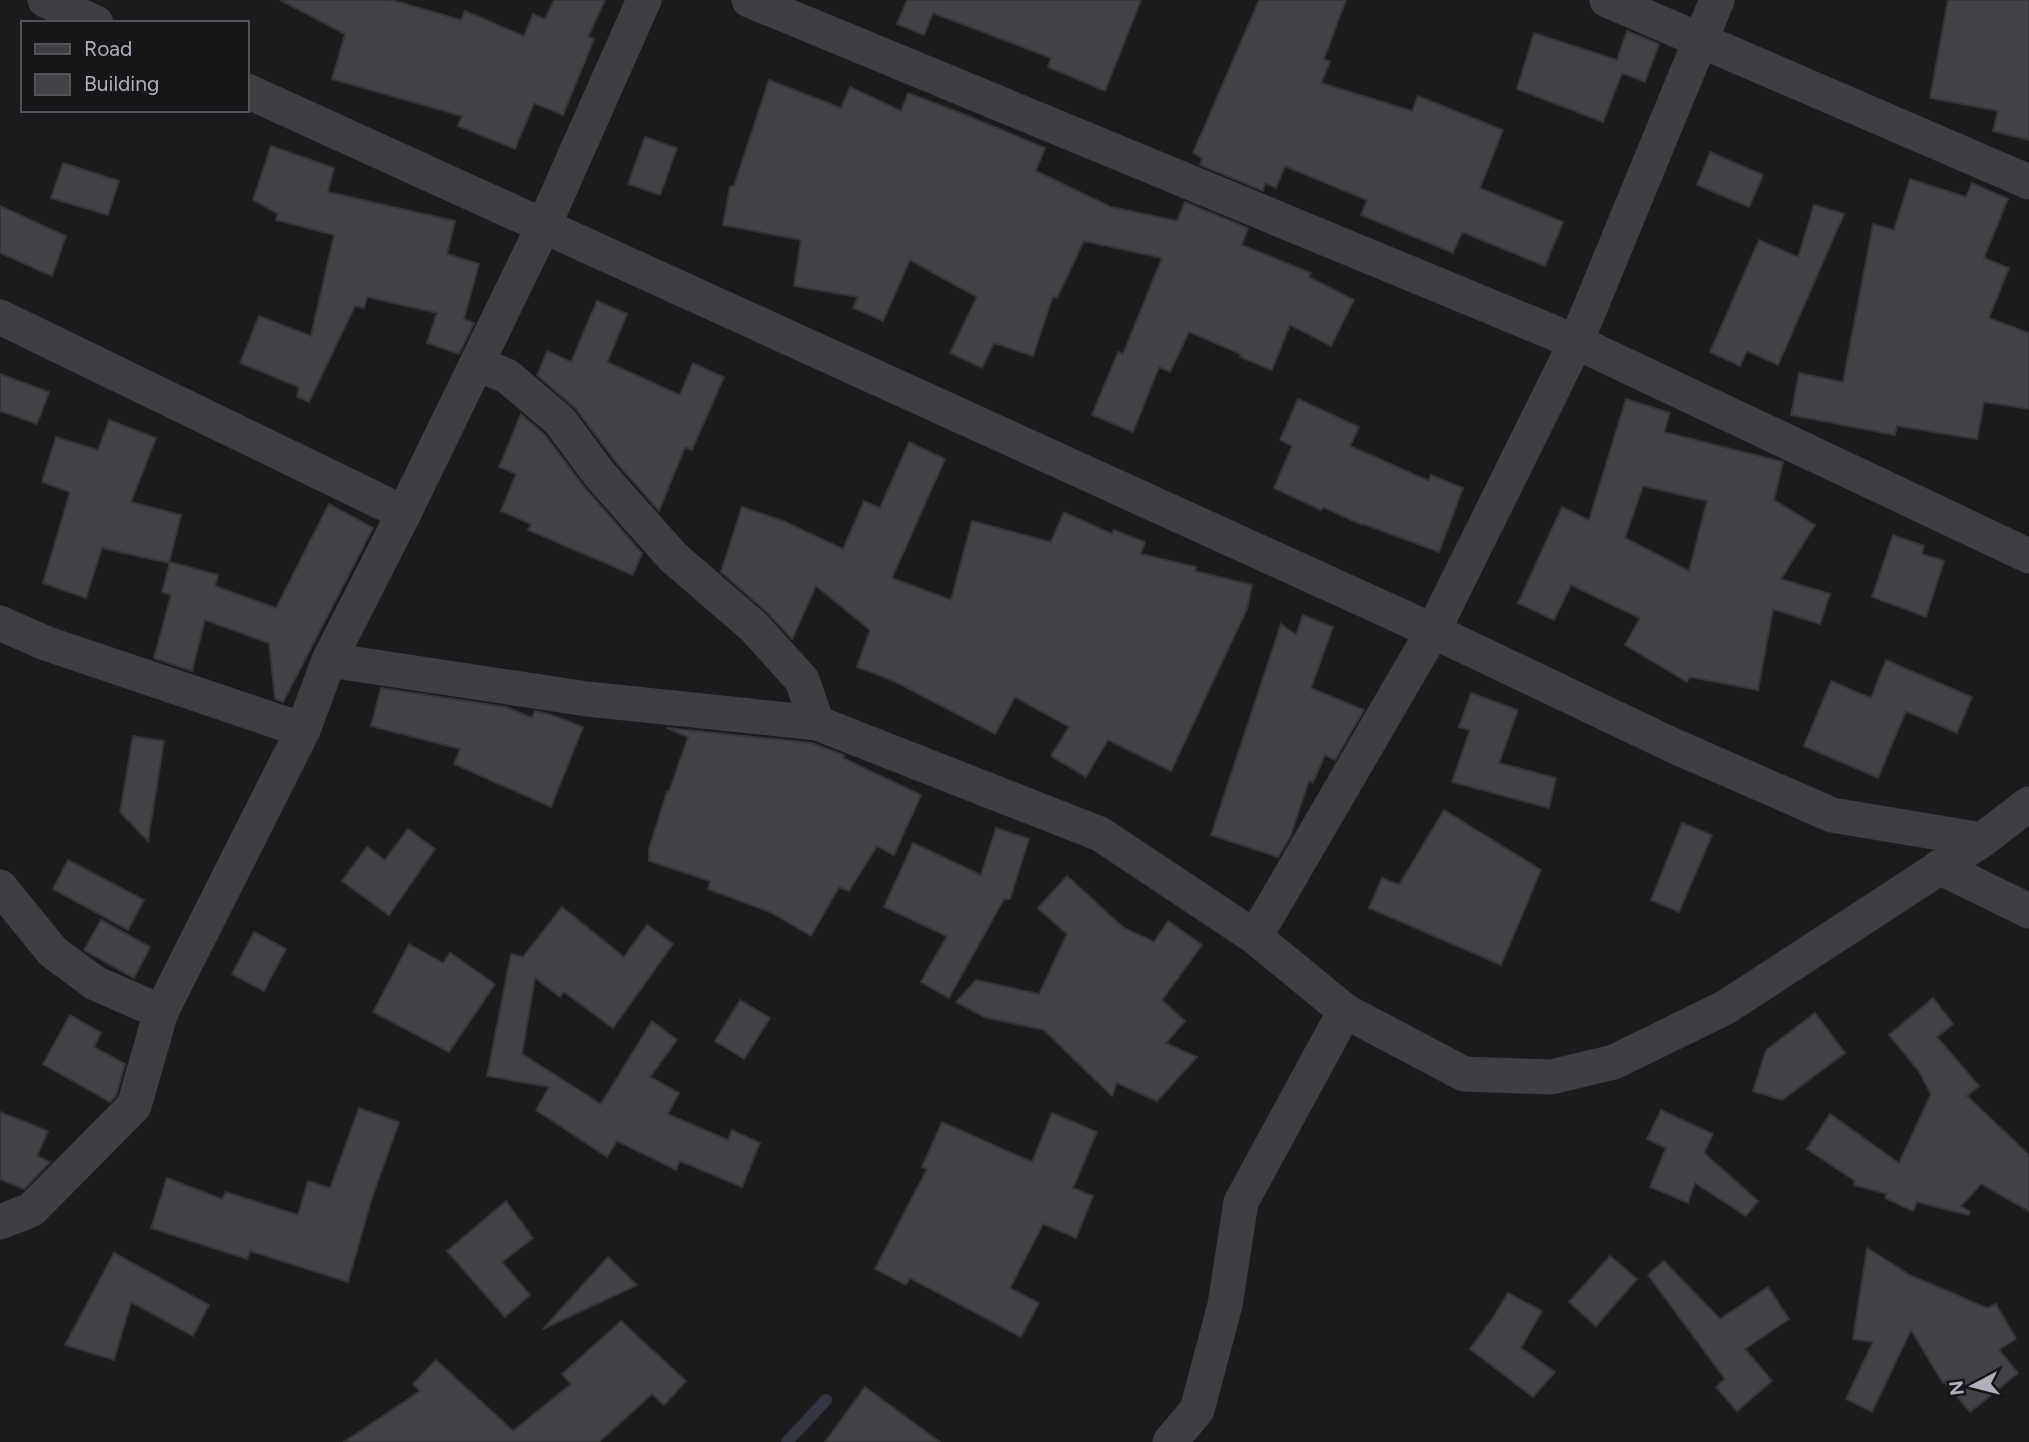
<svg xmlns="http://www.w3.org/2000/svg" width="2029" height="1442" font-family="Figtree,sans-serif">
  <rect width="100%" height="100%" fill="#1b1a1c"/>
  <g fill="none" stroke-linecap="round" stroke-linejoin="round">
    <!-- stream -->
    <path stroke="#313640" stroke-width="12" d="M787,1442L826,1400"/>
  </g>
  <!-- building -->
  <g fill="#424346" stroke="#353538" stroke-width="2" fill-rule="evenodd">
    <path d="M280,0H392L461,20L465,11L524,36L533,14L545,19L554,0H605L588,37L594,39L563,115L534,103L515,149L458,126L462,116L332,79L345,34Z"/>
    <path d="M907,0H1141L1105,91L1048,67L1051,58L933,13L924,35L897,24Z"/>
    <path d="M1259,0H1346L1324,59L1330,62L1321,83L1412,111L1418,96L1503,130L1480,188L1563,222L1545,266L1462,232L1453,253L1361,215L1367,200L1285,166L1276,188L1265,183L1263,191L1200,165L1202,158L1193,153Z"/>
    <path d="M1948,0H2029V140L1993,131L1998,111L1930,98Z"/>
    <path d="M1627,31L1659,44L1645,82L1622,73L1603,122L1517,89L1534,33L1617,60Z"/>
    <path d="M769,80L841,108L850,87L901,111L908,93L963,114L1045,148L1036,171L1111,207L1177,221L1185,202L1248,228L1242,245L1311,273L1309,277L1354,300L1331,346L1290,325L1272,370L1240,357L1241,354L1189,332L1170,372L1159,367L1133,432L1092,415L1118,352L1123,354L1162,258L1084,241L1057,298L1053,296L1033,356L994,343L982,368L950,353L977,297L910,260L883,321L853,308L858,297L794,286L801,240L723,225L730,186H734Z"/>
    <path d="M645,137L677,148L660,195L628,184Z"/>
    <path d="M271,146L334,168L328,192L455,221L447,254L479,264L464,319L474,323L459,354L427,343L437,313L367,297L364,308L355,306L309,402L297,397L299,387L240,363L259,316L311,336L334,235L276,220L278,214L253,200Z"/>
    <path d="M1710,152L1763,175L1749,207L1697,185Z"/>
    <path d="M63,163L119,181L108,215L51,198Z"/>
    <path d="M1910,179L1966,197L1972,183L2008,199L1984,258L2009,268L1989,318L2029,333V409L1984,402L1977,439L1897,426L1895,435L1791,415L1799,373L1843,382L1873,224L1894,230Z"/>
    <path d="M1814,205L1844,214L1778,365L1747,351L1740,366L1710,352L1759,240L1798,257Z"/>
    <path d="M0,206L66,236L52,276L0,253Z"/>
    <path d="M597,301L627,314L607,362L680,395L693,363L724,377L692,450L685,447L659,511L616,462L576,409L537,375L547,351L571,362Z"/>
    <path d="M0,374L49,392L37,424L0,411Z"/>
    <path d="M1298,399L1359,427L1350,446L1429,481L1431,475L1463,488L1439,552L1363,524L1362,525L1323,507L1321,510L1274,488L1292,446L1280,440Z"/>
    <path d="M1626,399L1670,413L1664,432L1783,462L1774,500L1815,525L1781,579L1830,594L1820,624L1773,609L1758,690L1690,677L1687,682L1625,645L1640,618L1571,585L1554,620L1518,603L1562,507L1589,520ZM1643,486L1707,501L1689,571L1625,538Z"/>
    <path d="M521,414L545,435L585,488L642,553L633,575L528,530L531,524L501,511L516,474L499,467Z"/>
    <path d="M109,420L156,438L131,502L181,515L169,563L102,548L86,598L43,583L70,492L42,482L56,437L98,450Z"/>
    <path d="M909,442L945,459L892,578L951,600L972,521L1051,542L1064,512L1112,534L1114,530L1145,542L1141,554L1196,567L1195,571L1252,585L1247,609L1171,771L1108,740L1086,777L1051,756L1069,727L1015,697L995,734L894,681L857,667L870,630L816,586L792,639L767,612L721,572L742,507L783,521L843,549L864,501L880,508Z"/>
    <path d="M329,504L373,528L283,702L275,699L269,643L205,620L192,671L154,658L171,595L162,592L170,562L218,575L215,586L276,608Z"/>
    <path d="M1893,535L1924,546L1922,554L1944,561L1926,617L1872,597Z"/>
    <path d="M1303,615L1333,627L1311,688L1364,710L1335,760L1325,755L1313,783L1309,781L1290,837L1278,857L1211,835L1281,624L1296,635Z"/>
    <path d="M1886,660L1972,697L1957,733L1906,711L1878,778L1804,746L1831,681L1871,698Z"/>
    <path d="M381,688L506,707L532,718L535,711L549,714L583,727L551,807L454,764L460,749L371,726Z"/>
    <path d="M1471,693L1518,710L1499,763L1556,778L1549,808L1452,782L1470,730L1459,727Z"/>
    <path d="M667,728L812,743L844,755L843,758L921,795L894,855L877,846L849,891L839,887L811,936L770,912L708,889L710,881L649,861V849L667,791L669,792L688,737Z"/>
    <path d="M133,736L164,741L148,841L120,812Z"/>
    <path d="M1444,810L1541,870L1501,965L1369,908L1382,878L1399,885Z"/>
    <path d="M1682,823L1712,835L1679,912L1651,900Z"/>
    <path d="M996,828L1029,839L1010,899H1004L949,998L921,982L947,936L884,907L913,843L981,875Z"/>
    <path d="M408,829L435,849L389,915L342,881L367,847L385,860Z"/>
    <path d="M68,860L144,900L128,930L53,889Z"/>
    <path d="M1067,876L1124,928L1154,942L1168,921L1202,945L1162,1000L1185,1021L1166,1043L1197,1057L1157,1101L1117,1083L1112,1096L1044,1030L984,1017L956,1002L976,980L1039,994L1067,934L1038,908Z"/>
    <path d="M562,907L624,957L647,925L673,944L613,1028L564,992L560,997L535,978L522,1054L601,1104L652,1021L677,1040L650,1077L679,1093L668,1114L728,1140L732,1130L760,1143L742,1187L680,1161L676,1170L617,1141L607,1157L536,1110L549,1087L487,1076L511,954L523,957Z"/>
    <path d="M101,920L150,947L134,978L84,950Z"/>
    <path d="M254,932L286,949L264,991L232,974Z"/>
    <path d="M409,944L443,963L450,953L495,984L449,1052L373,1012Z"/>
    <path d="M1933,998L1953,1024L1937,1037L1979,1086L1967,1096L2029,1155V1211L1981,1184L1961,1206L1970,1212L1968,1215L1917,1202L1913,1211L1885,1198L1887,1194L1854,1185L1855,1181L1807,1149L1830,1114L1899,1163L1931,1094L1918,1070L1889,1035Z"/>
    <path d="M740,1000L770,1018L744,1059L715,1041Z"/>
    <path d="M1815,1013L1845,1053L1782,1100L1753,1091L1766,1050Z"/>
    <path d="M70,1015L101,1033L94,1047L125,1064L116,1096L110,1102L43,1064Z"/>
    <path d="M359,1108L399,1122L371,1201L348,1282L250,1251L247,1259L151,1228L167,1178L222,1199L226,1192L298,1215L308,1181L330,1188Z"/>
    <path d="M1661,1110L1713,1134L1704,1153L1758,1201L1746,1216L1695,1183L1688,1203L1650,1187L1666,1148L1647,1139Z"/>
    <path d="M0,1112L48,1131L37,1156L50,1162L24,1189L0,1179Z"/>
    <path d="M1052,1113L1097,1132L1073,1188L1093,1196L1076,1238L1043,1224L1010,1288L1039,1303L1021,1337L910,1278L906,1285L875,1269L927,1169L922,1167L942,1122L1032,1162Z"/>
    <path d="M506,1201L533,1238L502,1262L530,1295L505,1317L447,1251Z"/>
    <path d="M1867,1248L1910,1275L1987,1308L1996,1304L2016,1339L1999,1350L2018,1373L1970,1412L1945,1382L1943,1383L1911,1330L1872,1412L1846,1399L1873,1342L1853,1339Z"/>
    <path d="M114,1253L209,1305L193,1336L131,1302L114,1360L65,1345Z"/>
    <path d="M1610,1256L1637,1279L1596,1326L1569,1302Z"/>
    <path d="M608,1257L637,1285L543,1329Z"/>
    <path d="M1664,1261L1720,1319L1768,1287L1789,1319L1745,1349L1772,1381L1737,1411L1716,1387L1725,1379L1648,1275Z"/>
    <path d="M1508,1293L1542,1311L1521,1348L1555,1372L1533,1397L1470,1349L1494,1316Z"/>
    <path d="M621,1321L686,1381L664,1405L652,1394L599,1442H344L420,1391L413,1384L436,1360L513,1431L571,1384L562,1374Z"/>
    <path d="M865,1387L940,1442H825Z"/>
  </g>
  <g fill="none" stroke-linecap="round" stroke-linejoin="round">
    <!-- street -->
    <g stroke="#3e3e43" stroke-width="35">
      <path d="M45,0L96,23"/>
      <path d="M749,0L1576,342L2029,556"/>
      <path d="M1607,0L2029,182"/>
      <path d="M247,91L1433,631L1672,745L1832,815L1982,840"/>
      <path d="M0,317L404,513"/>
      <path d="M477,364L507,376L560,421L600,475L673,557L754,627L802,680L817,723"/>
      <path d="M0,623L45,643L303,730"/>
      <path d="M329,660L587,699L817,723L1100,834L1255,937L1345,1011L1464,1074L1551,1077L1614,1062L1726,1007L1982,840L2029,804"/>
      <path d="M1939,867L2029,911"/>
      <path d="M0,887L53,952L95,983L161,1012"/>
      <path d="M1255,937L1433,631L1576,342L1717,0"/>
      <path d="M0,1222L31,1210L134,1106L161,1012L303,730L329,660L404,513L544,225L644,0"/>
      <path d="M1170,1442L1197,1410L1225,1305L1241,1202L1345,1011"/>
    </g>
  </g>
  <!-- legend -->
  <rect x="21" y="21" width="228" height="91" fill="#161517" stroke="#535359" stroke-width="2"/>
  <rect x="35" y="44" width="35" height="10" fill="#3e3e43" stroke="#535359" stroke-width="2"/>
  <text x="84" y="56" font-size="21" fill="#aeb0bb">Road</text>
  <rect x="35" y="74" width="35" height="21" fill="#424346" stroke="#535359" stroke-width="2"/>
  <text x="84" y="91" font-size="21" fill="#aeb0bb">Building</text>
  <!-- north arrow -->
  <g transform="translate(1973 1386) rotate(263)" stroke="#161517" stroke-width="5" paint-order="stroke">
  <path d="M0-5L12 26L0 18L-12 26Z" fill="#aeb0bb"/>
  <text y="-10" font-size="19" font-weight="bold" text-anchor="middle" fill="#aeb0bb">N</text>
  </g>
</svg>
